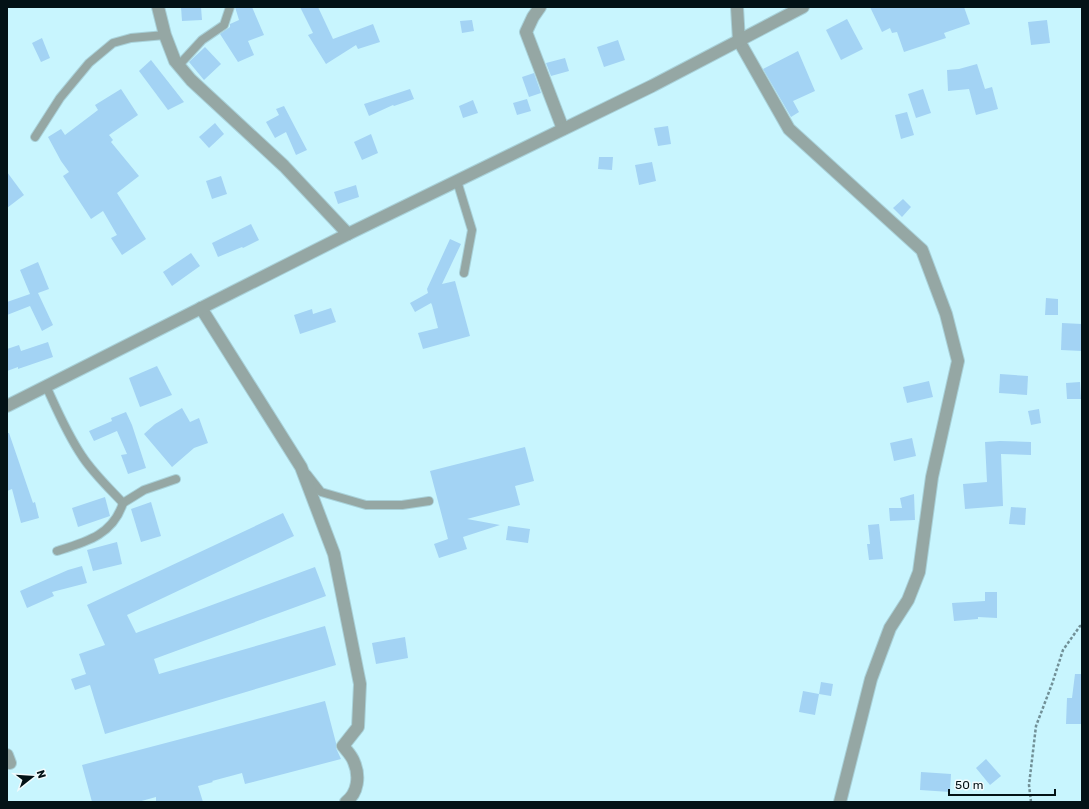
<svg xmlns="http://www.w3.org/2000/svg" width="1089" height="809" font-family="Rubik,sans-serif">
  <rect width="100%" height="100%" fill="#c8f5fe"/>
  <!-- building -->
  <g fill="#a3d3f4">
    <path d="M181,7H201L202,20L182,21Z"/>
    <path d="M235,7H252L264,35L248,41L254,55L238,62L220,34L230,27V24L239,20Z"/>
    <path d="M300,7H318L333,39L373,24L380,42L358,49L356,45L326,64L308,35L313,33Z"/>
    <path d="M870,7H964L970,24L944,33L946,38L904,52L897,32L892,33L890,28L882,32Z"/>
    <path d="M847,19L863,49L841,60L826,30Z"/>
    <path d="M472,20L474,31L462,33L460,21Z"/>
    <path d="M1047,20L1050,43L1031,45L1028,22Z"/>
    <path d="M42,38L50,58L41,62L32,43Z"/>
    <path d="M618,40L625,60L604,67L597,47Z"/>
    <path d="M205,47L221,64L204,80L189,62Z"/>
    <path d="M798,51L815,91L793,101L799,112L791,117L763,69Z"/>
    <path d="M565,58L569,71L551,76L546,63Z"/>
    <path d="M151,60L184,102L168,110L139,71Z"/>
    <path d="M977,64L985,89L992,87L998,109L976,115L969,89L948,91L947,70L959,69Z"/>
    <path d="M534,73L541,93L529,97L522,77Z"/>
    <path d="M121,89L138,115L109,135L113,140L111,142L139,176L117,193L146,239L122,255L111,238L117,235L103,211L91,219L63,176L69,172L61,161L48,137L61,129L65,135L98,110L95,105Z"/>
    <path d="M410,89L414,99L394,106L393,105L369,116L364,104Z"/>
    <path d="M923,89L931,113L916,118L908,94Z"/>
    <path d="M527,99L531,111L517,115L513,103Z"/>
    <path d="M473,100L478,113L463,118L459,106Z"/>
    <path d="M284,106L307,150L296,155L286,132L275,138L266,122L279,115L276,109Z"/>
    <path d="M907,112L914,135L901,139L895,115Z"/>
    <path d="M215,123L224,134L209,148L199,137Z"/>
    <path d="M668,126L671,144L658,146L654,128Z"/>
    <path d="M371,134L378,153L362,160L354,142Z"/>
    <path d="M599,157H613L612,170L598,169Z"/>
    <path d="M652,162L656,181L639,185L635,165Z"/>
    <path d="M7,172L24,195L7,208Z"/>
    <path d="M221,176L227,194L212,199L206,181Z"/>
    <path d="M356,185L359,197L338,204L334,192Z"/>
    <path d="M903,199L911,207L902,217L893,208Z"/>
    <path d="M251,224L259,240L243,248L242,247L218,257L212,243Z"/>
    <path d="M450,239L461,244L442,284L455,281L470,336L423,349L418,333L438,328L432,305L431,303L415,312L410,303L428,293L427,289Z"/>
    <path d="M191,253L200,266L172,286L163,272Z"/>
    <path d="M38,262L49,289L38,293L53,325L42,331L30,306L7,315V302L30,294L20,270Z"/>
    <path d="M1046,298L1058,299V315H1045Z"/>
    <path d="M331,308L336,322L300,334L294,315L312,309L313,314Z"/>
    <path d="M1062,323L1082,324V351L1061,350Z"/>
    <path d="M48,342L53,357L18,369V367L7,371V349L19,345L21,351Z"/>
    <path d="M157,366L172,395L140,407L129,378Z"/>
    <path d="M1000,374L1028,376L1027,395L999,393Z"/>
    <path d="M929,381L933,397L907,403L903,387Z"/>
    <path d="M1080,382L1081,399H1067L1066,383Z"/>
    <path d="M182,408L190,422L199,418L208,443L194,448L172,467L144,434L155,424Z"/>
    <path d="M1039,409L1041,423L1031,425L1028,411Z"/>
    <path d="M126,412L132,425L146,468L128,474L121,455L127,454L117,431L94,441L89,431L112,421L111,418Z"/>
    <path d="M7,433H9L33,503L35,502L39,518L21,523L12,489L7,491Z"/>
    <path d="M912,438L916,456L894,461L890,443Z"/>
    <path d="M1000,441L1031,442V455L1001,454L1003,506L965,509L963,484L987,482L985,442Z"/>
    <path d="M525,447L534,481L515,486L520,505L467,519L500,525L463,537L467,549L439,558L434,544L448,539L430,471Z"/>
    <path d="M914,494L915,520L890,521L889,508H902L900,498Z"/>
    <path d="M105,497L110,516L78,527L72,508Z"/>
    <path d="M151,502L161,536L141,542L131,509Z"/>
    <path d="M1011,507L1026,508L1025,525L1009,524Z"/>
    <path d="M283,513L294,536L127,615L136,633L315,567L326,596L154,659L159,674L325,626L336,665L105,734L90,685L75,690L71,679L86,674L79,654L105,645L87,605Z"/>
    <path d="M879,524L883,559L869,560L867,544H870L868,525Z"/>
    <path d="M508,526L530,529L528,543L506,540Z"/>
    <path d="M117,542L122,564L93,571L87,550Z"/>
    <path d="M82,566L87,583L52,592L54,596L27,608L20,591L68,570Z"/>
    <path d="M985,592H997V618L978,617V619L954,621L952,603L985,601Z"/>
    <path d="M405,637L408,658L376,664L372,643Z"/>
    <path d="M1075,674H1082V724H1066L1067,698H1072Z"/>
    <path d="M821,682L833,684L831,696L819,694Z"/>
    <path d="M803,691L819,694L815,715L799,712Z"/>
    <path d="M325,701L336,743V748L341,759L245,784L242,773L212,781L213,782L198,786L203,802H156V797L138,802H92L82,765Z"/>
    <path d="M986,759L1001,776L990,785L976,768Z"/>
    <path d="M921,772L951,774L950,792L920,790Z"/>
  </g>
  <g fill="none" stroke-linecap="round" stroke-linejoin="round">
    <defs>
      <g id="service">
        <path d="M179,65L202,40L224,25L230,7"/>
        <path d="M35,137L60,98L89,63L113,43L131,38L165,35"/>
        <path d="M457,181L472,230L464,273"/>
        <path d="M46,386C57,410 67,434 82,456C93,473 109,488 123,503L144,490L176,479"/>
        <path d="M307,474L321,492L366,505H402L429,501"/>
        <path d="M57,551C86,542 113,535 123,503"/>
      </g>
      <g id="minor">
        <path d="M158,7L165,35L175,61L191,80L284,166L348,234"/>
        <path d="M540,7L533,17L526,32L563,129"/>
        <path d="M737,7L739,41L789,129L922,250L946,314L958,361L932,477L919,572L908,600L890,628L871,679L840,802"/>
        <path d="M201,308L301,467L334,554L360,684L358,727L343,746C347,751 352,756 354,762C360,776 358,793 346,802"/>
        <path d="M7,406L348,234L652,86L803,7"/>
        <path d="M7,755L10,763"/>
      </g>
    </defs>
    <!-- service casing -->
    <use href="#service" stroke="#a8d1d9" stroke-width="10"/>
    <!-- minor casing -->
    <use href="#minor" stroke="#a8d1d9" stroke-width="14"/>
    <!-- path -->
    <path stroke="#719097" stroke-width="2.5" stroke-dasharray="3 2" stroke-linecap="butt" d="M1031,802L1029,785L1036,726L1052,684L1063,650L1080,626H1082"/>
    <!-- service -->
    <use href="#service" stroke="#95a7a4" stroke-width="8"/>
    <!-- minor -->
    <use href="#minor" stroke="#95a7a4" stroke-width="12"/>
  </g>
  <!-- border -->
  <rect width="1089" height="809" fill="none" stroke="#031216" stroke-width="16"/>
  <!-- north arrow -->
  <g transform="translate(32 777) rotate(73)" stroke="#f2fbfd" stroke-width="3" paint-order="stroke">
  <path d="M0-3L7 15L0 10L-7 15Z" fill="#031216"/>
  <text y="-6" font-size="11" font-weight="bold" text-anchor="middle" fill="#031216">N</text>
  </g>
  <!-- scale -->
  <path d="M949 789v6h106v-6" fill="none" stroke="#031216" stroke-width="2"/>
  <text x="955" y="789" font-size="12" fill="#031216" stroke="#f2fbfd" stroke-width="3" paint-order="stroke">50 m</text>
</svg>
